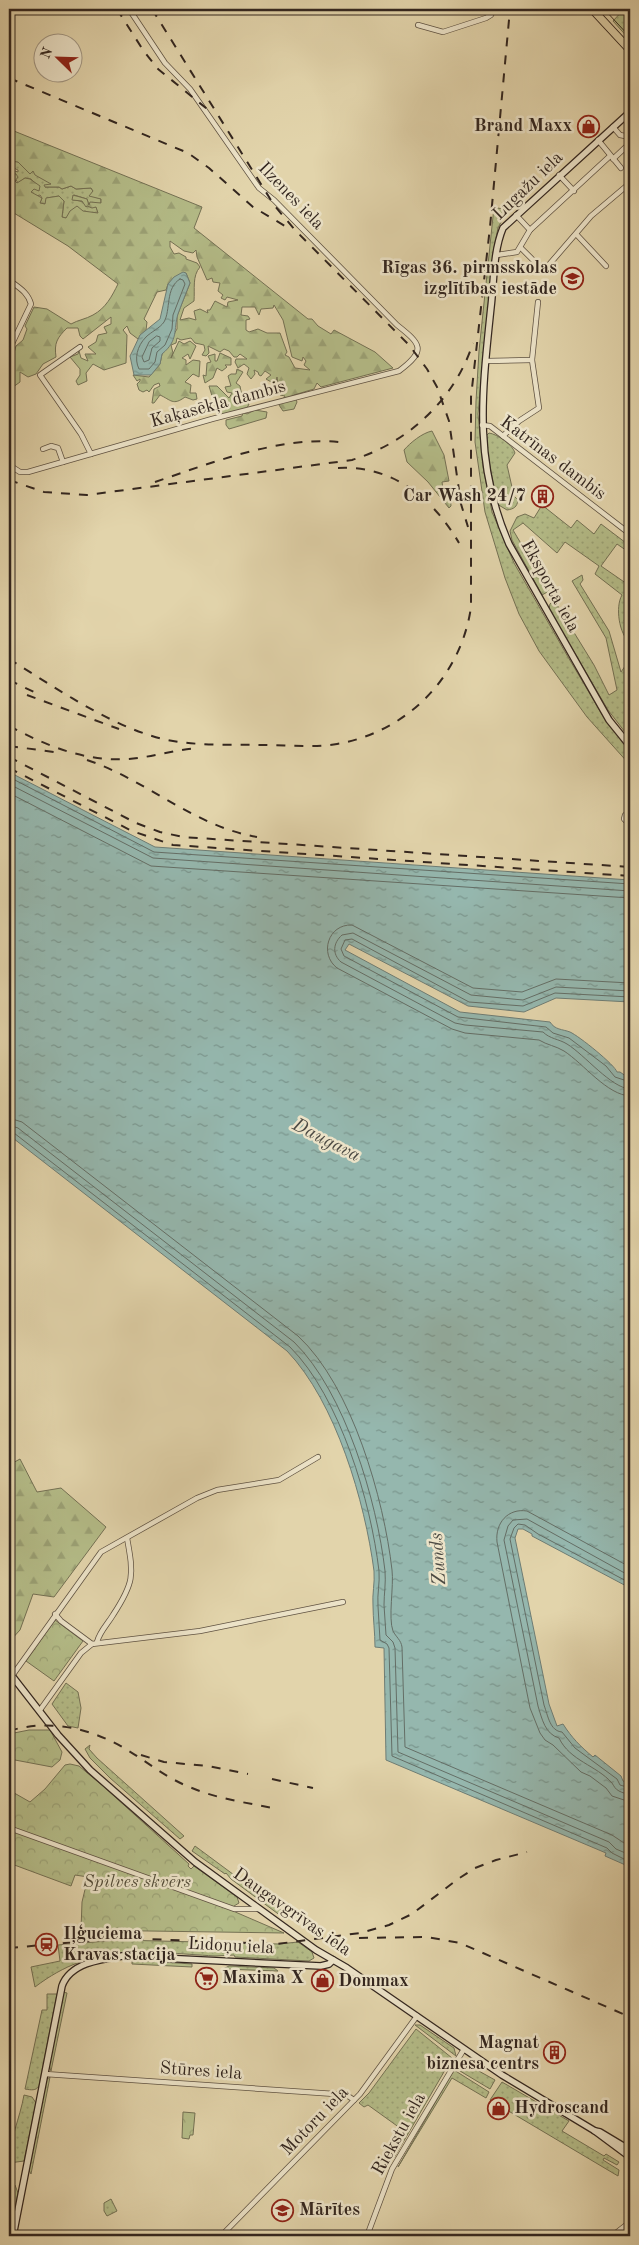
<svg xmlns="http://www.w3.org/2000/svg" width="639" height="2245" font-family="'Old Standard TT',serif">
  <defs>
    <pattern id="grass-dots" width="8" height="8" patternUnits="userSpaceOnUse" patternTransform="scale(1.25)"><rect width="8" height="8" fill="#b4bc88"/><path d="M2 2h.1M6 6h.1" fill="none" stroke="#9ba175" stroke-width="1.8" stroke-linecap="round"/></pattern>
    <pattern id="forest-firs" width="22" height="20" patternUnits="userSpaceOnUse" patternTransform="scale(1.25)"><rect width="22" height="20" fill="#b4bc88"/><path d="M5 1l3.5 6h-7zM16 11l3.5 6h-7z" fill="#9ba175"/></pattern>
    <pattern id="park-crowns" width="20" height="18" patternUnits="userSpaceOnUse" patternTransform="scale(1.25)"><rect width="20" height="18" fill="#b4bc88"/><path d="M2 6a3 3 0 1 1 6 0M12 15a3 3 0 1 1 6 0" fill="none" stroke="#9ba175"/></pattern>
    <pattern id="water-ripples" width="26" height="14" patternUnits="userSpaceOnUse" patternTransform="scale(1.25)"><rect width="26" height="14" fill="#95b7ae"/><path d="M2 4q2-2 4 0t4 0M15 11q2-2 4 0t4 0" fill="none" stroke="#7a958d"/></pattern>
  </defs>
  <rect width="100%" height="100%" fill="#e2d4ab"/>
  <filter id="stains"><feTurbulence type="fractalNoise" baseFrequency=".004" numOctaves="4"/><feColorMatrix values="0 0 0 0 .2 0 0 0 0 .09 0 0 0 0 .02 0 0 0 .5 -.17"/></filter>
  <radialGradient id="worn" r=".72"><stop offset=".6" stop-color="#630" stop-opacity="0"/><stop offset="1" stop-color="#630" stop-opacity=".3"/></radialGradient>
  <!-- grass -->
  <g fill="url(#grass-dots)" stroke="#747154">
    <path d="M624,9L630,16V40L613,21Z"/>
    <path d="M12,160L18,162L30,173L33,171L52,184L45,187H59L62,189L71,186L76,189L91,188L96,196L101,199V203L89,206L87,199L74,195L73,200C82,200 87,205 96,207L98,212L90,213L85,211L66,218L62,217L64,201L59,196L47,198L45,204L40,203L42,198L40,195L36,196L31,192L37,185L31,179L25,178L18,183L11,172H9V169L18,172V170L9,166V161Z"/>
    <path d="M494,207L502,209L505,214L498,228L493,253L478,414L483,467L492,512L514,563L568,657L603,716L630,752V765L587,717L539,651L519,614L505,578L485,512L475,442L476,401L479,351Z"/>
    <path d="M489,433C497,434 513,445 515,453L507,465L514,496L518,500C517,507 514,509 507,510L497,504L486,445V436Z"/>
    <path d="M542,505L571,528L577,520L594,534L601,524L630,546V553L617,544L601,566L630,586V593L626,599L630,602V611L624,621L630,626V643C619,634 615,607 622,595L595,574L599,566L565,542L557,553L523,523L513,530L549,591L542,595L512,540L510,531L517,517L525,514L534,518Z"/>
    <path d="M582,575L583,580L580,584L609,631L621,672L630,659V732H625L608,710L549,609L550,604L554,600L594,665L609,695L617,690L606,638L572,581Z"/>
    <path d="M66,1683L78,1692L81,1708L78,1728L68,1726L52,1704Z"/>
    <path d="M90,1745L89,1749L97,1758L184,1836L180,1839L110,1778L90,1758L85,1749Z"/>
    <path d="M195,1846L284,1912L281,1916L231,1879L226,1873L225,1874L192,1851Z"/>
    <path d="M119,1940L279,1944L298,1942L312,1952L314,1958L309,1961L235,1957L234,1955L215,1956C146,1952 94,1942 35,1987L31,1967L60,1961L58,1945Z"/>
    <path d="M132,1960L192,1964V1967L132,1964Z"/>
    <path d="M229,1966L274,1968L278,1971L223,1969Z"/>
    <path d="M63,1992L67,1993L51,2071L49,2065Z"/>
    <path d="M47,1994H57L39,2086C36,2091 31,2090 25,2089L42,2010H47Z"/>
    <path d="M415,2025H420L454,2048L456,2056Z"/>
    <path d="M416,2029L452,2058L394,2158L388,2154L401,2135L400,2128L368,2105L364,2107L359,2103L369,2093Z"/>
    <path d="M459,2060L495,2080L490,2089L455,2068Z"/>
    <path d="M454,2070L489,2092L486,2098L452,2078L398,2167Z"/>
    <path d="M50,2077L31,2174L29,2170L46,2080Z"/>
    <path d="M502,2082L569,2121L562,2131L604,2156L606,2154L619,2162L617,2165L604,2158L603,2160L619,2170L618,2176L490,2100Z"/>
    <path d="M24,2095L32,2097L36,2103L24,2161L9,2163C9,2141 20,2118 24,2095Z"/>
    <path d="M9,2181L15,2185L18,2193L10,2236Z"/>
    <path d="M111,2199L117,2211L107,2216L104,2211V2203Z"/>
  </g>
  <!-- forest -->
  <g fill="url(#forest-firs)" stroke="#747154" fill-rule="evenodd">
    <path d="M9,129L202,207L194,228L308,319H312L318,326L331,334L334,330L375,352L393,368L321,387L317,383L314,389L294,395L297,402L294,409L283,411L279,405L285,396L280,395L277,377L276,381L273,383L266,379L271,375L265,371L261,376L259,375L258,372L254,370L255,374L251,379L247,374L249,368L244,364L238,368L235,362L236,359H247L240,354L237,357H234L229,351L224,349L220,352L208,346L209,353L206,356L202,355L205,350L204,345L195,343L191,338L181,340L177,338L176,343L171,345L173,353L171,358L179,341L184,344L190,341L196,346L190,359L188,354L182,358L186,360V365L193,360L200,361L199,377L193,374L185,382L191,385L190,393H196L197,399L193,400L185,397C173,406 171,400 160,395L154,403H152L154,389L160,386L159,383L154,385L149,392L147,390L143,392L139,390L137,384L140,381V379L137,381L133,375L149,377L160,364L162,354L177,329V316L190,283L186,273L168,284L166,290L157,292L144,319L147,322L146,330L138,339L130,333L127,326L123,330L127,335L126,363L104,370L93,364L86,373L87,381L78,385L76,381L80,375V369L70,357L78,354L79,351L81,358L88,361L85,354H96L88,347L96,342L98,335L107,333L104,327L111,324V317L83,339L80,336L78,328H67C57,338 54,343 56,357L43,364L36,374L28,377L20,372V382L9,390V362L12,360L16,346L23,340L27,329L25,326L34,307L47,309L71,324C78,320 86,319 93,315C106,308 112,296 118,284L68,246L9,210V172L16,174L18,177L15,181L17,183L25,178L30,179L40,186L39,191L34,189L31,192L42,198L40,203L45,204L46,198L59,196L64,201L62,217L66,218L70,211L77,206L83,211L98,213L96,207L92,208L87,206L86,207L82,201L72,200L73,195L87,199L89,205L90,202L101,203V199L89,196L93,191L91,188L76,189L71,186L62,189L59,187H45L44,185L51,184L35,175L33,171L30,174L18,162L9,161ZM170,241L184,251L193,253L196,250L197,257L207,280L212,278L213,282L220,283L218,291L223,295L221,298L225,300L227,297L238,300L228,302L227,307L215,301L210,310H207L208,313L200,309L194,311L196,320L189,318L180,320L184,308L194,301C195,289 192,276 200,267L197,263L186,259V257L179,253L174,254L170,247ZM274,305L283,320L292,357L302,361L303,357L306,361L304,365L310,370L295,368L289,357L285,355L287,352L280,333H267L258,329L249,332L246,330V320L250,319L248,316L241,315L242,307H255L259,315L261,309L273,308Z"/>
    <path d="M220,353L231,358V365H225L227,367L222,371L217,368L213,378L205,383L203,375L206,376L207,363L211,362L208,356L215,354V361H217Z"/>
    <path d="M237,369L243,372L236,383L240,386L243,401L249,404L247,408L218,416L209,386H217L229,398L232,393L227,392L225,387L231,386L228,376L231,374H236Z"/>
    <path d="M255,410L267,412L266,418L229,429L226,425V420L242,416L243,412L247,414Z"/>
    <path d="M432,431L444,455L449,481L442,482L443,489L450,492L451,506L449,508L428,482L407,462L404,450C410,443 422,433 432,431Z"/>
    <path d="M20,1459L37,1492L61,1488L106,1527L54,1597L33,1594L20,1630L9,1642V1465Z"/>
  </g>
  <!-- park -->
  <g fill="url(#park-crowns)" stroke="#747154">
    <path d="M55,1620L83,1641L54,1681L26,1661Z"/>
    <path d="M29,1730H50L62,1752L60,1760L52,1767L15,1760L9,1765V1734Z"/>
    <path d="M70,1764L79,1766L103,1786L189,1864L188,1866L191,1869L194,1866L237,1897L239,1903L234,1906L233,1911L284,1933L81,1930L82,1902L88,1877L75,1875L71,1886L9,1863V1790L30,1802L45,1789L65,1765Z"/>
    <path d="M183,2112L195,2113L193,2135H190L189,2139L182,2138Z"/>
  </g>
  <!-- water -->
  <g fill="url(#water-ripples)" stroke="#6e7d75">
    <path d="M183,272L186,273L190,283C186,293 182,303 178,314C173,330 179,340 162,354L160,364L151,375H134L130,356L133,350L140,335L160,319L168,284L174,277Z"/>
    <path d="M9,772L155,847L630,880V1002L556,998L524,1012L468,1006L349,944L345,950L460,1012L550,1022C555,1030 562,1029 570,1032C579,1036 615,1065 617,1072H620L630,1079V1588L532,1536V1534L523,1529H518L515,1538L549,1704L557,1726L563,1724C572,1738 580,1746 593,1757L595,1755L621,1776L623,1781L630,1784V1867L605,1856L606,1853L386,1760L384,1648L375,1647C375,1633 373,1618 373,1606C372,1594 375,1583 374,1571C365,1502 336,1402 287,1351L9,1135Z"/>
  </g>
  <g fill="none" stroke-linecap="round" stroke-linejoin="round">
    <!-- shore -->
    <g stroke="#646e66" stroke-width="1">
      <path d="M180,279L183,280L185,284L173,315L172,329L165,345L157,352L155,362L149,369H139C134,359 137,346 146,337C151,332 160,328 164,322C171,310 165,288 180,279Z"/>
      <path d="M157,336L160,337V341L152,348L149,360L144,362L142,357L149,342Z"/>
      <path d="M9,777L154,852L630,884"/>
      <path d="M9,784L153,858L630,891"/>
      <path d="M9,793L151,866L630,898"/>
      <path d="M630,983L556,979L522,992L473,988L352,925C328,924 319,954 337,968L452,1029L465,1033L539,1040C547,1045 556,1046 564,1051C584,1064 607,1095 630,1096"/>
      <path d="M630,991L556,987L523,1000L471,995L353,933L342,935C333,943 332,954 341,962L455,1023L465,1025L543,1032C550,1039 559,1039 567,1044C585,1055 611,1088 630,1089"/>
      <path d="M630,997L555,993L523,1006L469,1002L352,939L345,940L341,949L344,956L458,1017L546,1027L553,1033L569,1038L606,1066L615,1077L630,1082"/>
      <path d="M9,1118L22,1122L298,1336C352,1386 384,1499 392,1570C394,1586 388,1618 393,1631C396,1637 401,1640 402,1647L405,1747L612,1835L630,1847"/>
      <path d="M9,1125L18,1128L294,1342C345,1392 377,1501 385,1571C386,1583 384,1594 384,1605C385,1615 385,1625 386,1635L393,1642L395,1648L398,1752L609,1842L616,1849L630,1855"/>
      <path d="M9,1132L14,1133L290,1347C340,1397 371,1502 379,1571C380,1583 377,1594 378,1606C379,1617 379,1629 380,1640L387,1644L389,1648L392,1756L607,1848L612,1853L630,1862"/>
      <path d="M630,1567L527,1511C508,1508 495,1523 497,1542L530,1708L540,1733L545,1740L553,1745L581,1772L590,1776L606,1788L612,1796L630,1802"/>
      <path d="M630,1576L527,1519L513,1520L508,1526L504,1540L538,1706C542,1719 545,1734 559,1738C570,1761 596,1765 612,1783C614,1786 615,1789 619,1791C623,1793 626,1794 630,1794"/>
      <path d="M630,1583L538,1534L525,1525L518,1524L514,1528L510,1539L544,1705C548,1716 550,1731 562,1732L575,1748L617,1779L620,1785L630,1788"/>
    </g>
    <defs>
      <g id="street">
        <path d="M418,25L443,32L486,18L491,15L494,9"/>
        <path d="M613,127L620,135L630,137"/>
        <path d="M598,140L621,168"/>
        <path d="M613,159L629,144L630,138"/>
        <path d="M559,175L574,191"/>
        <path d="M516,215L530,230"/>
        <path d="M577,235L606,266"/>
        <path d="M521,248L538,265L547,267L591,216L630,183"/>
        <path d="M497,255L517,252L530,230L610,156"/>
        <path d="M9,280C18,287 28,292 31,304L9,350"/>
        <path d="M80,347L40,375L81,434L91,454"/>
        <path d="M486,361L532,360"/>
        <path d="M482,425L490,426L630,534"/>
        <path d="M503,436L519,421L539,408L532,360L538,302"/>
        <path d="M43,449L51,446L58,448L63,462"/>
        <path d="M9,465L20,472H28L212,419L399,371C427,350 421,344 397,325L274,200L259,188L190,89L165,63L129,9"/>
        <path d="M630,813L625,815L624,819L630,825"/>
        <path d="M55,1614L61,1621L92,1644"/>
        <path d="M97,1642C100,1631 107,1625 113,1615C134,1583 134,1576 127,1538"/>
        <path d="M12,1676L101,1552L197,1498L217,1490L279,1480L318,1457"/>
        <path d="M40,1710L81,1653L92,1644L200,1631L343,1602"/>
        <path d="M9,1828L234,1909H259"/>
        <path d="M45,2074L335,2094L348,2096L354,2100"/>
        <path d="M221,2236L360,2094L417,2016"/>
        <path d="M367,2236L392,2169L464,2049"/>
        <path d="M612,2236L630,2222"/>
      </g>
      <g id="secondary">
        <path d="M630,112L503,228C493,252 494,282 491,307C482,393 473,462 509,544L609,720L630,746"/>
        <path d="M9,1672L58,1735L90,1770L195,1862L316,1950L347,1968L502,2075L595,2131L630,2157"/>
        <path d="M595,2131L600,2132L630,2150"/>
        <path d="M13,2236L62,1986C70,1963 101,1959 122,1956L321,1966L329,1964L333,1960"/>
      </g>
      <path id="primary" d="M592,9L630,50"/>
    </defs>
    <!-- street casing -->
    <use href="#street" stroke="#5f5242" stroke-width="6"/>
    <!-- secondary casing -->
    <use href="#secondary" stroke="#33261f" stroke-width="8"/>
    <!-- primary casing -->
    <use href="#primary" stroke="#33261f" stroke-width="9"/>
    <!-- street -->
    <use href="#street" stroke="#ece3c8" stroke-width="4.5"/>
    <!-- secondary -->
    <use href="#secondary" stroke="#ece3c8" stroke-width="5.5"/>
    <!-- primary -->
    <use href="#primary" stroke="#e2d4ab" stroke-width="7"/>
    <!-- tram -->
    <g stroke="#33261f" stroke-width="1">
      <path d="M604,9L630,37"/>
      <path d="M628,2236L630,2230"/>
    </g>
    <!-- rail -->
    <g stroke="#33261f" stroke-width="2" stroke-dasharray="9 9" stroke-linecap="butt">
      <path d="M117,9L143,50L158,69L212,113"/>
      <path d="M152,9L274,205L295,230L409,345L427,369L437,387L449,421L461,504L468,527"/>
      <path d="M9,78L188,153L209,168L253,207L290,229"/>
      <path d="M338,468C392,465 433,498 459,543"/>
      <path d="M9,480L44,492L87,495L352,460C408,443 455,399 473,343"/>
      <path d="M155,482C211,463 280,436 339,442"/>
      <path d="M9,659C53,686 103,721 152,736C187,747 226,744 262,745C287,745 312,748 337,744C407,732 461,677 471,607V397L490,227L510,9"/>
      <path d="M9,680L36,693"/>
      <path d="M27,695L119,729"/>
      <path d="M9,726C47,746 85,762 129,759C152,757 174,750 197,748"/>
      <path d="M9,746L54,752"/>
      <path d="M9,757L136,823L160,832L183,837L630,867"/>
      <path d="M87,760C147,780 193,826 257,837"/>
      <path d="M9,768L132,831L173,845L630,876"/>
      <path d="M9,1731C50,1718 94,1729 129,1751C150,1764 168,1779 192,1788C218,1799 249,1803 277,1809"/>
      <path d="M141,1755L164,1762L208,1766L248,1774"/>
      <path d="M272,1779L313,1788"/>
      <path d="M359,1938L427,1937L460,1943L630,2017"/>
      <path d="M9,1948L120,1938L277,1944L360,1933L389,1925L412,1914L458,1879L475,1868L496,1860L527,1852"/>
    </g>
  </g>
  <!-- icons -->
  <defs>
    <symbol id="shop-ring" viewBox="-11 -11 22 22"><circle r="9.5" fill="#ece3c8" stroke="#8f2418" stroke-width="1.5"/><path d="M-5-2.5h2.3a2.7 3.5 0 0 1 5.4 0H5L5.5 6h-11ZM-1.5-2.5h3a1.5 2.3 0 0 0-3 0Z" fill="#8f2418"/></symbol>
    <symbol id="school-ring" viewBox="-11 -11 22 22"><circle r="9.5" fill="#ece3c8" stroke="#8f2418" stroke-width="1.5"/><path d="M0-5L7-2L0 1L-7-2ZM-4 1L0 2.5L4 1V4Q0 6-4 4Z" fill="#8f2418"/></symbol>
    <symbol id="building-ring" viewBox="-11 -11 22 22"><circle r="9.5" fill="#ece3c8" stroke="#8f2418" stroke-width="1.5"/><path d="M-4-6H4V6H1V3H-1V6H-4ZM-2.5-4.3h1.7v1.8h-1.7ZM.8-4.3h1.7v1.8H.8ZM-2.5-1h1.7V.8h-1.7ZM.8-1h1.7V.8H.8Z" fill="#8f2418"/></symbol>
    <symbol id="station-ring" viewBox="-11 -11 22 22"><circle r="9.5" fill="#ece3c8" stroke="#8f2418" stroke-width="1.5"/><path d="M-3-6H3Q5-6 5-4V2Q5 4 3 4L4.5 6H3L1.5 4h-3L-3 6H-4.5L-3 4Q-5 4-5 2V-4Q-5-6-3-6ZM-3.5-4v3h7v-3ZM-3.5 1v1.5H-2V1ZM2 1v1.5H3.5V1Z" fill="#8f2418"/></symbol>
    <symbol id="supermarket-ring" viewBox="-11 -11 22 22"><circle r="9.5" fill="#ece3c8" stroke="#8f2418" stroke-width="1.5"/><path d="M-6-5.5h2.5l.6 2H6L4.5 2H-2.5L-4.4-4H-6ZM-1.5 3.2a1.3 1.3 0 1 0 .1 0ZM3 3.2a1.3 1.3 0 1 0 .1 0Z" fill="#8f2418"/></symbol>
  </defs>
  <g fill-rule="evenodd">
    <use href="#shop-ring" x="576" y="114" width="25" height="25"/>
    <use href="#school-ring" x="560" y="266" width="25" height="25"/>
    <use href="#building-ring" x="530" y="484" width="25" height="25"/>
    <use href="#station-ring" x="34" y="1932" width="25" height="25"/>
    <use href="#supermarket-ring" x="194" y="1966" width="25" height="25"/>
    <use href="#shop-ring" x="310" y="1968" width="25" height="25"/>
    <use href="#building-ring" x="542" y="2040" width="25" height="25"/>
    <use href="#shop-ring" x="486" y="2096" width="25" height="25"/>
    <use href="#school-ring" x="270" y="2198" width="25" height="25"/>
  </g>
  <g text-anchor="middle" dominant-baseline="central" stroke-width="5" stroke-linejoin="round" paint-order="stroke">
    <!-- poi labels -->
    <g font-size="18" font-weight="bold" fill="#33261f" stroke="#ece3c8" text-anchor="start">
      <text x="572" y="126" text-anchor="end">Brand Maxx</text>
      <text x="557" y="268" text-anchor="end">Rīgas 36. pirmsskolas<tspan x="557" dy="21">izglītības iestāde</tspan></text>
      <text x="526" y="496" text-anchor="end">Car Wash 24/7</text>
      <text x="63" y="1934">Iļģuciema<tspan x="63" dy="21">Kravas stacija</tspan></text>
      <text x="222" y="1978">Maxima X</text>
      <text x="338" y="1981">Dommax</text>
      <text x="539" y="2043" text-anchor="end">Magnat<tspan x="539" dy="21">biznesa centrs</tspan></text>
      <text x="514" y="2108">Hydroscand</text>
      <text x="299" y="2210">Mārītes</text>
    </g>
    <!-- street labels -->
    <g font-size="18" fill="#33261f" stroke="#ece3c8">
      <text transform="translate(528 186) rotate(-44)">Lugažu iela</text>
      <text transform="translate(291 196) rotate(46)">Ilzenes iela</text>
      <text transform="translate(218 404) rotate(-15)">Kaķasēkļa dambis</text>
      <text transform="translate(553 458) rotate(37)">Katrīnas dambis</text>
      <text transform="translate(550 586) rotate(61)">Eksporta iela</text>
      <text transform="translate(292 1912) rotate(35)">Daugavgrīvas iela</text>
      <text transform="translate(231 1946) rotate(3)">Lidoņu iela</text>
      <text transform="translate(201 2071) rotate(4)">Stūres iela</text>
      <text transform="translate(315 2121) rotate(-46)">Motoru iela</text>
      <text transform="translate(399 2134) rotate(-61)">Riekstu iela</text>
    </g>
    <!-- park labels -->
    <g font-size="18" font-style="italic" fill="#534c39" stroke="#ece3c8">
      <text x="137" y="1882">Spilves skvērs</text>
    </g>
    <!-- water labels -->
    <g font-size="19" font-style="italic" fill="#4c4a43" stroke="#ece3c8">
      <text transform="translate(326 1141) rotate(27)">Daugava</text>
      <text transform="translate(439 1559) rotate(-94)">Zunds</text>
    </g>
  </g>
  <!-- margin -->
  <rect width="639" height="2245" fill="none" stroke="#e2d4ab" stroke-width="30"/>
  <rect x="10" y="10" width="619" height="2225" fill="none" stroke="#33261f" stroke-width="2.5"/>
  <rect x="15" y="15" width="609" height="2215" fill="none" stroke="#33261f"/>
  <!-- north arrow -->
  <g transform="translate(58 58) rotate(293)"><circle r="24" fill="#ece3c8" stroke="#a29784"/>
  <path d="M0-4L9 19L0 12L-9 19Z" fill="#8f2418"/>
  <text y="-8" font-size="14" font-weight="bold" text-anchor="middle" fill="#33261f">N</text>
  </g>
  <rect width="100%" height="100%" filter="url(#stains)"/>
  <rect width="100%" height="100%" fill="url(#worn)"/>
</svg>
